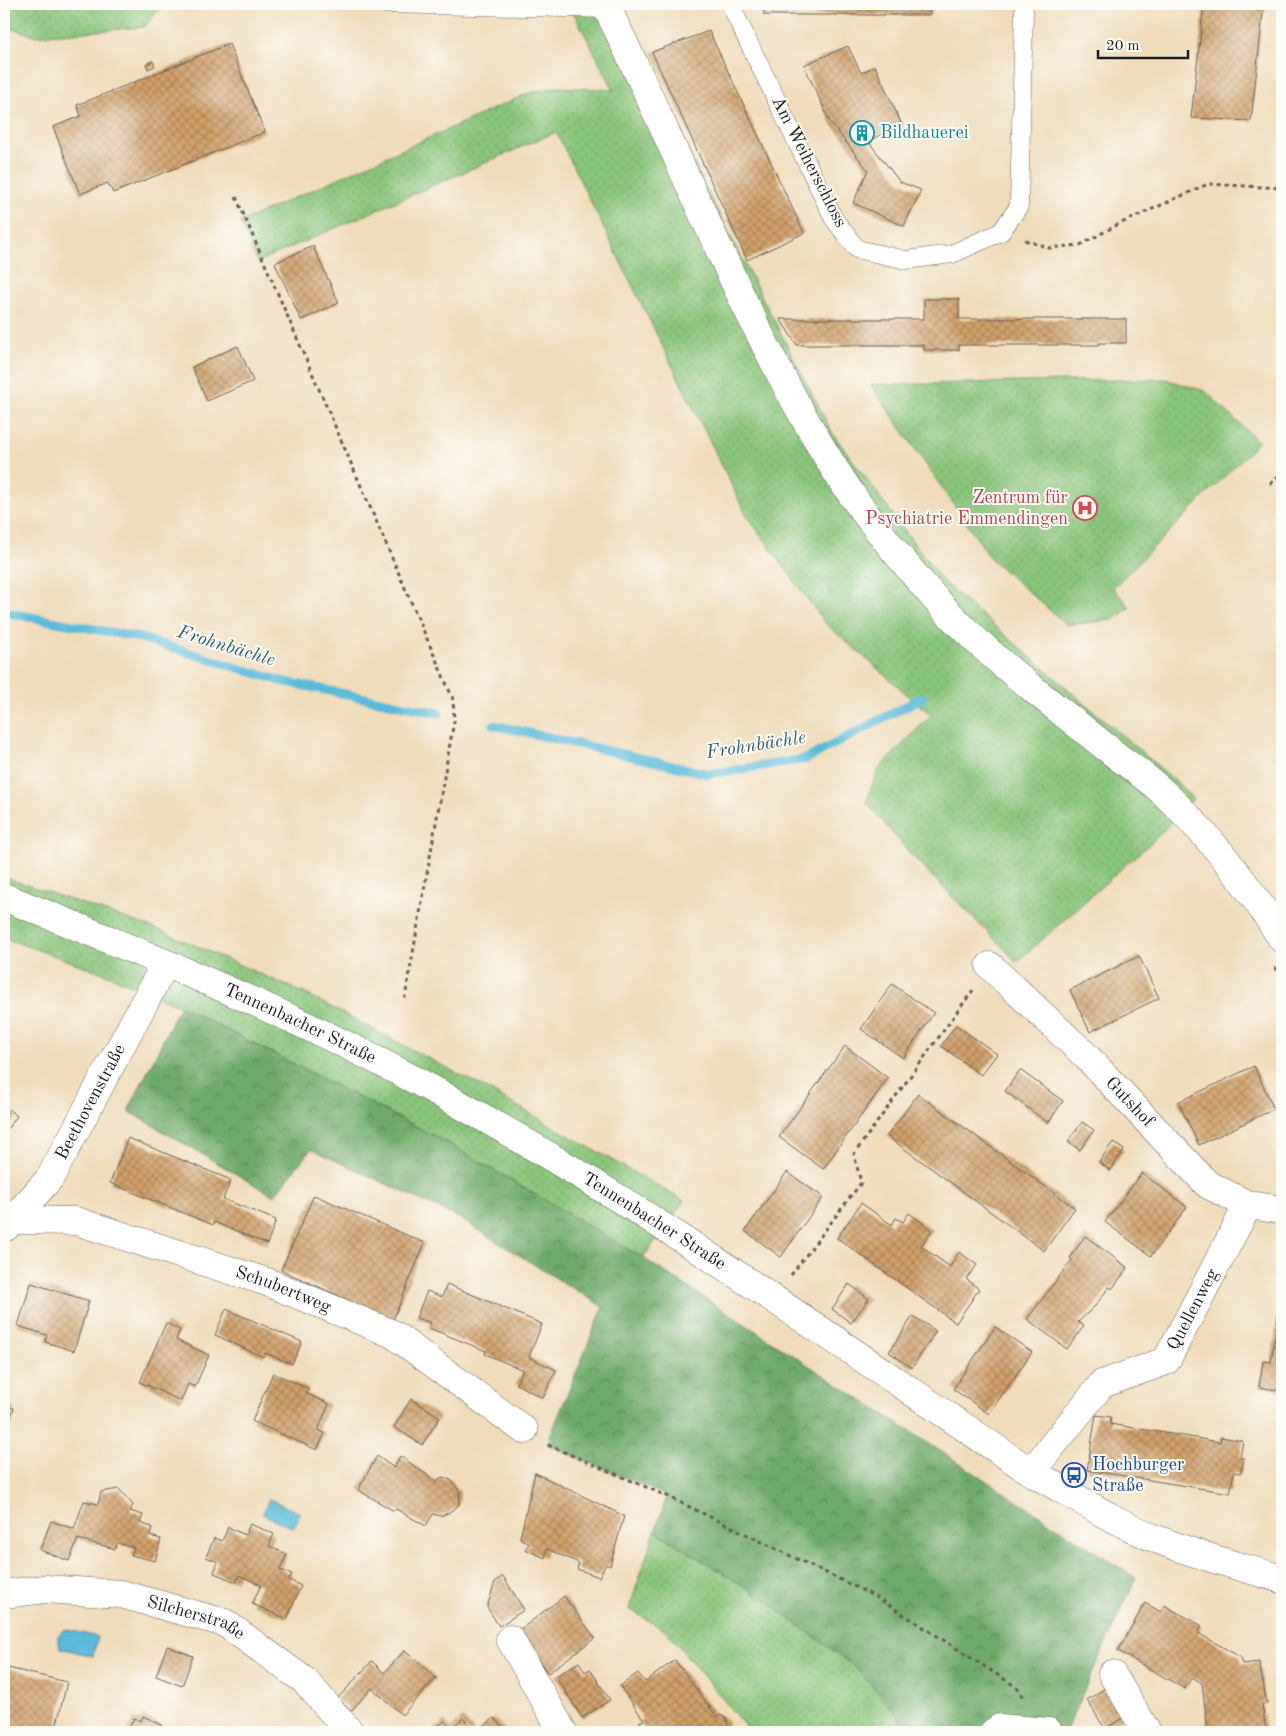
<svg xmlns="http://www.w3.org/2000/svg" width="1286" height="1736" font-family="'Old Standard TT',serif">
  <defs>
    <pattern id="grass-dots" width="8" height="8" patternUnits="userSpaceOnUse" patternTransform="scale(1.25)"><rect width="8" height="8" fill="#88c479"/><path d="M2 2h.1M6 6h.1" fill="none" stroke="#75a868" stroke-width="1.8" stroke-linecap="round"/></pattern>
    <pattern id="forest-crowns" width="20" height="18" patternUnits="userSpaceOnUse" patternTransform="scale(1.25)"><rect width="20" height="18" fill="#6eaa69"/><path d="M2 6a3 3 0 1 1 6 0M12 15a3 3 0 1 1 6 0" fill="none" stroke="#5a8a56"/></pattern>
    <pattern id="building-cross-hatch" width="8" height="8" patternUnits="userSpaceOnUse" patternTransform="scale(1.25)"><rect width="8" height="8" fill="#d0a069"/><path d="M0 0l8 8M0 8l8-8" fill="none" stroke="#a88256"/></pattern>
  </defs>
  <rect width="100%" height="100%" fill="#fdfcf7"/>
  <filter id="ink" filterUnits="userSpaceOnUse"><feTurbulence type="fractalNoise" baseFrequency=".02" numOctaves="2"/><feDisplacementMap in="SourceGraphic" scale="10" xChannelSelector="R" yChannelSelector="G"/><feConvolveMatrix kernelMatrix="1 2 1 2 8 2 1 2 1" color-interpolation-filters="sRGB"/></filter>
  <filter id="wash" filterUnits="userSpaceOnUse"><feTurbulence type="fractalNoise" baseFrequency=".0096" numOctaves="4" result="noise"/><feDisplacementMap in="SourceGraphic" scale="20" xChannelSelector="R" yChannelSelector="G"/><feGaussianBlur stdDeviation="1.12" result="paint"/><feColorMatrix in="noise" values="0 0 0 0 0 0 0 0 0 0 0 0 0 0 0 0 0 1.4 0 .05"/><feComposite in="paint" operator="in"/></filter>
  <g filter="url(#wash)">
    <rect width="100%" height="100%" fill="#f0dcba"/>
    <!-- grass -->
    <g fill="url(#grass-dots)" stroke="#52704a">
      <path d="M4,4H164L144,27L36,36L4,26Z"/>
      <path d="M569,4H620L705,187L833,434L943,582L1178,783L1193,799L1158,836L1017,962L913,857L866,802L878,770L931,715L825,623L747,516L556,132L257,262L240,222L529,93L557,87L614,90Z"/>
      <path d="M1165,379L1205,391L1259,442L1113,588L1130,607L1113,620L1067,625L992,560L871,385Z"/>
      <path d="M4,877L162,931L306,994L487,1089L684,1201L643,1258L448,1143L180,1006L103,973L4,938Z"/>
      <path d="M655,1531L760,1596L856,1668L897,1714L904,1732H750L666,1631L629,1609Z"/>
    </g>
    <!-- forest -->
    <path fill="url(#forest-crowns)" stroke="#456342" d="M180,1006L448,1143L643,1258L1136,1578L1065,1732H904L897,1714L856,1668L760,1596L655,1531L667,1496L547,1444L603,1307L457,1217L311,1149L274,1196L128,1111Z"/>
    <!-- water -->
    <g fill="#59bad8" stroke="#3a6b7a">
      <path d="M269,1499L300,1513L294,1528L262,1514Z"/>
      <path d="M64,1629L98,1637L93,1656L60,1648L58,1636Z"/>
    </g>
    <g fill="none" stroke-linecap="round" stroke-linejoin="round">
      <!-- stream -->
      <g stroke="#59bad8" stroke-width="9">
        <path d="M4,612L141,638L281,681L439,713"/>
        <path d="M494,725L709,774L806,759L923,697"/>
      </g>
    </g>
    <g id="blocks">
      <!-- building -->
      <g fill="url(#building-cross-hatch)">
        <rect x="764" y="4" width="166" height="11"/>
        <path d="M1204,4H1264L1251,121L1191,118Z"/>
        <path d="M709,31L804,233L747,260L652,52Z"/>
        <path d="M229,44L265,132L113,193L108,183L80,194L53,127L81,116L77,105Z"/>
        <path d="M848,46L861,73L875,66L902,125L868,141L900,182L921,190L904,226L853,203L868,170L830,122L804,65Z"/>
        <path d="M153,61L155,66L148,69L146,64Z"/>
        <path d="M313,246L339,303L301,320L275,263Z"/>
        <path d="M924,299H959V319H1126V343H1099V345H959V350H924V345H797L780,319H924Z"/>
        <path d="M238,346L253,381L207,401L192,367Z"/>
        <path d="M1139,956L1159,998L1090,1032L1070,990Z"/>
        <path d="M892,984L934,1013L903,1058L861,1029Z"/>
        <path d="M956,1025L997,1054L981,1075L941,1046Z"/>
        <path d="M845,1046L888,1078L823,1169L779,1137Z"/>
        <path d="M1254,1066L1274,1109L1199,1145L1178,1102Z"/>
        <path d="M1020,1070L1063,1101L1048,1123L1005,1091Z"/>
        <path d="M918,1094L1075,1208L1044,1251L887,1136Z"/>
        <path d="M4,1106L17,1116L4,1133Z"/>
        <path d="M1082,1122L1094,1130L1080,1150L1068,1142Z"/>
        <path d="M128,1138L231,1180L223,1199L276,1220L267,1244L214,1222L213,1225L110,1183Z"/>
        <path d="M1113,1142L1124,1150L1110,1171L1099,1162Z"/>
        <path d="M787,1172L823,1197L781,1257L745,1231Z"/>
        <path d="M1142,1173L1187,1207L1151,1256L1105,1222Z"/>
        <path d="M314,1195L425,1243L393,1320L281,1270Z"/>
        <path d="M861,1203L892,1225L896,1218L903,1222L909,1213L932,1230L921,1246L950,1267L959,1252L977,1265L966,1279L979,1289L956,1323L837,1238Z"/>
        <path d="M1085,1236L1128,1268L1112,1289L1109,1287L1095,1306L1078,1322L1084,1326L1067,1349L1027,1319L1072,1260L1070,1258Z"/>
        <path d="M31,1283L89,1301L74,1351L45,1342L47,1335L18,1326Z"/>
        <path d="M447,1284L542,1324L529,1357L556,1370L543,1398L516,1384L523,1370L485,1354L486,1351L429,1328L431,1323L416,1318L427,1291L442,1297Z"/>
        <path d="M849,1284L869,1299L851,1323L832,1309Z"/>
        <path d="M1281,1296H1282V1391L1259,1387L1263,1361L1271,1362Z"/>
        <path d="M226,1309L302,1342L292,1364L265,1353L263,1357L215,1335Z"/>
        <path d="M913,1316L936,1331L912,1368L889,1352Z"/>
        <path d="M166,1323L180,1330L176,1340L209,1355L195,1387L188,1384L181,1401L140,1382Z"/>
        <path d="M995,1327L1032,1352L989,1414L953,1389Z"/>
        <path d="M273,1373L309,1389L306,1393L329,1404L318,1430L325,1433L317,1450L252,1421Z"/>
        <path d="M411,1399L440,1417L422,1445L394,1427Z"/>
        <path d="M4,1405L14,1408L4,1440Z"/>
        <path d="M1096,1415L1111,1417L1110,1424L1220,1442L1221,1437L1243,1441L1240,1458H1244L1241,1473L1234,1472L1230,1493L1087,1470Z"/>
        <path d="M377,1456L394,1468L400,1456L436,1481L442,1477L451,1480L460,1492L459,1505L448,1513L441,1516L433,1514L426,1526L396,1509L394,1511L358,1490Z"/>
        <path d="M535,1473L624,1516L610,1566L606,1564L599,1577L577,1569L579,1563L547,1549L545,1558L525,1549L529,1544L520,1538Z"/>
        <path d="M119,1489L133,1505L130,1511L143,1515L140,1523L152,1527L150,1536L161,1539L155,1561L131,1555L134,1548L117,1543L115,1549L78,1539L69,1561L40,1550L51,1521L74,1529L84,1501L98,1504L101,1492Z"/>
        <path d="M250,1524L274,1534L269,1546L287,1554L280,1570L292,1574L289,1580L301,1586L287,1619L252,1604L261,1585L239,1575L236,1582L214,1573L218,1562L206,1557L214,1538L222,1541L228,1527L245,1535Z"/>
        <path d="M503,1576L524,1610L499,1626L487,1607L495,1582Z"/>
        <path d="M564,1596L595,1638L548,1673L517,1632Z"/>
        <path d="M1145,1603L1161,1612L1164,1605L1202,1626L1198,1633L1240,1657L1242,1664L1259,1662L1267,1704H1262L1266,1732H1208L1202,1683L1192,1677L1185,1689L1118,1651Z"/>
        <path d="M167,1646L193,1656L182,1686L156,1676Z"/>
        <path d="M405,1650L436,1678L402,1715L372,1688L351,1711L337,1699L372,1661L384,1673Z"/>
        <path d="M675,1660L717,1717L721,1715L726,1718L728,1723L726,1730L716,1732L710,1729L706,1732H647L639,1722L644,1720L620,1686L638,1673L645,1682Z"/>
        <path d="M579,1662L585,1672L590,1669L610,1700L582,1718L556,1676Z"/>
        <path d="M4,1667L67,1682L55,1732H19L9,1730L11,1721L4,1719Z"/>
        <path d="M1105,1688L1124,1717L1105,1729L1087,1700Z"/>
        <path d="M143,1716L162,1725L159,1730L164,1732H127L134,1718L141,1721Z"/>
        <path d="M463,1718L475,1732H431L444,1721L451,1728Z"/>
        <path d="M494,1718L507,1732H477Z"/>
      </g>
    </g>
  </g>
  <g filter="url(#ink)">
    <use href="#blocks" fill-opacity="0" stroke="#665f53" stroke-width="1"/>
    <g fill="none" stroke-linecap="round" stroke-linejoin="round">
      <defs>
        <g id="service">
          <path d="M386,4L608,9"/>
          <path d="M730,4L834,219L857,249L906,260L952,254L1001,232L1019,206L1024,10"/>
        </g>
        <g id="minor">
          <path id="s1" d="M990,966L1085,1055L1207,1184L1248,1205L1282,1210"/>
          <path id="s2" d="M4,1214L14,1220L76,1221L267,1282L393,1334L524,1430"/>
          <path id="s3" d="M6,1227L50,1178L165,964"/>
          <path id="s4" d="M1031,1472L1102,1384L1166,1361L1248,1205"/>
          <path id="s5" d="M4,1594L45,1589L121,1594L225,1623L305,1681L350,1732"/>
          <path d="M510,1639L563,1732"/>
          <path d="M1112,1674L1147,1732"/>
          <path d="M994,1732L1000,1728L1049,1732"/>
        </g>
        <g id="tertiary">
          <path d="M605,4C682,158 743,322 834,468C862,513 897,555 931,594C982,653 1048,700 1108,749C1128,765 1150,779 1168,797C1212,839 1250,887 1282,939"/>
          <path id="s6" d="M4,897C143,953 283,1010 415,1080C630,1195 829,1337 1031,1472C1073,1495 1114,1522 1159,1540C1199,1556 1241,1567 1282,1579"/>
        </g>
      </defs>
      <!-- service casing -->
      <use href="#service" stroke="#665f53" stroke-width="19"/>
      <!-- minor casing -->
      <use href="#minor" stroke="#665f53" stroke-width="29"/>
      <!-- tertiary casing -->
      <use href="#tertiary" stroke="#665f53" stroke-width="29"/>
      <!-- path -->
      <g stroke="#665f53" stroke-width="3" stroke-dasharray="4 4" stroke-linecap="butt">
        <path d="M236,197L453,699L454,721L405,998"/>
        <path d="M1025,240L1049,248L1080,245L1117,225L1208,184L1282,188"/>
        <path d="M1270,484L1282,473"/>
        <path d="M1275,967L1282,980"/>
        <path d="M791,1275L861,1183L854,1154L973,990"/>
        <path d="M548,1445L667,1496L878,1598L1018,1688L1024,1700"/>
      </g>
      <!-- service -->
      <use href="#service" stroke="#fff" stroke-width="18"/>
      <!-- minor -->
      <use href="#minor" stroke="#fff" stroke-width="28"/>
      <!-- tertiary -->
      <use href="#tertiary" stroke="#fff" stroke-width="28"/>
    </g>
  </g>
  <!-- icons -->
  <defs>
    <symbol id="building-ring" viewBox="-11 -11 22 22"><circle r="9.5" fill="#fdfcf7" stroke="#0f9aa8" stroke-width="1.5"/><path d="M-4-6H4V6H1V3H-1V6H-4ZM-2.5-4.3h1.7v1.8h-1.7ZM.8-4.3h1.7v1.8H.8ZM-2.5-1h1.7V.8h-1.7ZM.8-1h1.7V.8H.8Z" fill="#0f9aa8"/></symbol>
    <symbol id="hospital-ring" viewBox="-11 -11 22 22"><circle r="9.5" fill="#fdfcf7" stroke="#e0444e" stroke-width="1.5"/><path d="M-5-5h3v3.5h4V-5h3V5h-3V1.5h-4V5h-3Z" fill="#e0444e"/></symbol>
    <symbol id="bus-ring" viewBox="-11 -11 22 22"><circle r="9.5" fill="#fdfcf7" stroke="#1a4fb4" stroke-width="1.5"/><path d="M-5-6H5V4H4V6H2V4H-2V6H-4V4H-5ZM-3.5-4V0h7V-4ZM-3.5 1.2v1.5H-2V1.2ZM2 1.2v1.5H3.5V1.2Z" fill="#1a4fb4"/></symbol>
  </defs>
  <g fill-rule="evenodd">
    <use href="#building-ring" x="848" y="119" width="28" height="28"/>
    <use href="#hospital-ring" x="1071" y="494" width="28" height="28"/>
    <use href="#bus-ring" x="1060" y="1461" width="28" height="28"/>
  </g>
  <g text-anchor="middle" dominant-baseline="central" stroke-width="4" stroke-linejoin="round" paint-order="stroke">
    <!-- culture labels -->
    <g font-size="18" fill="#0d838f" stroke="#fdfcf7" text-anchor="start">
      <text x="880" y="133">Bildhauerei</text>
    </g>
    <!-- street labels -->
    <g font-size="18" fill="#1c1c1c" stroke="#fdfcf7">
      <text transform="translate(809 162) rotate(63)">Am Weiherschloss</text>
      <text stroke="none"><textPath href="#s6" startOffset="322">Tennenbacher Straße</textPath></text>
      <text stroke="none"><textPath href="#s3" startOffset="152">Beethovenstraße</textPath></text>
      <text stroke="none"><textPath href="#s1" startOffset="195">Gutshof</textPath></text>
      <text stroke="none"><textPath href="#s6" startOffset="728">Tennenbacher Straße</textPath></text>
      <text stroke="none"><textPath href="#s2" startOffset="292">Schubertweg</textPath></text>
      <text stroke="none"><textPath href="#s4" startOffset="239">Quellenweg</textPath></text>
      <text stroke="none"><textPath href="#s5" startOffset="196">Silcherstraße</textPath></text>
    </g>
    <!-- health labels -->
    <g font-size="18" fill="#be3a42" stroke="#fdfcf7" text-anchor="end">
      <text x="1068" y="498">Zentrum für<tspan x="1068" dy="21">Psychiatrie Emmendingen</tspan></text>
    </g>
    <!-- transit labels -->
    <g font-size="18" fill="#164399" stroke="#fdfcf7" text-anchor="start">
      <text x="1092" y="1465">Hochburger<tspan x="1092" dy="21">Straße</tspan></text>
    </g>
    <!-- water labels -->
    <g font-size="19" font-style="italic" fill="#345b67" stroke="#fdfcf7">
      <text transform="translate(226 647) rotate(17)">Frohnbächle</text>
      <text transform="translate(756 746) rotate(-9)">Frohnbächle</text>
    </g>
  </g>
  <!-- margin -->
  <rect width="1286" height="1736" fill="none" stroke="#fdfcf7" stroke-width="20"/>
  <!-- scale -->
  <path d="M1098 50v8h90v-8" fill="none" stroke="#1c1c1c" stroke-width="2.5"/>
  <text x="1106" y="50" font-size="15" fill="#1c1c1c" stroke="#fdfcf7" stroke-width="4" paint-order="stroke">20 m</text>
</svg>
